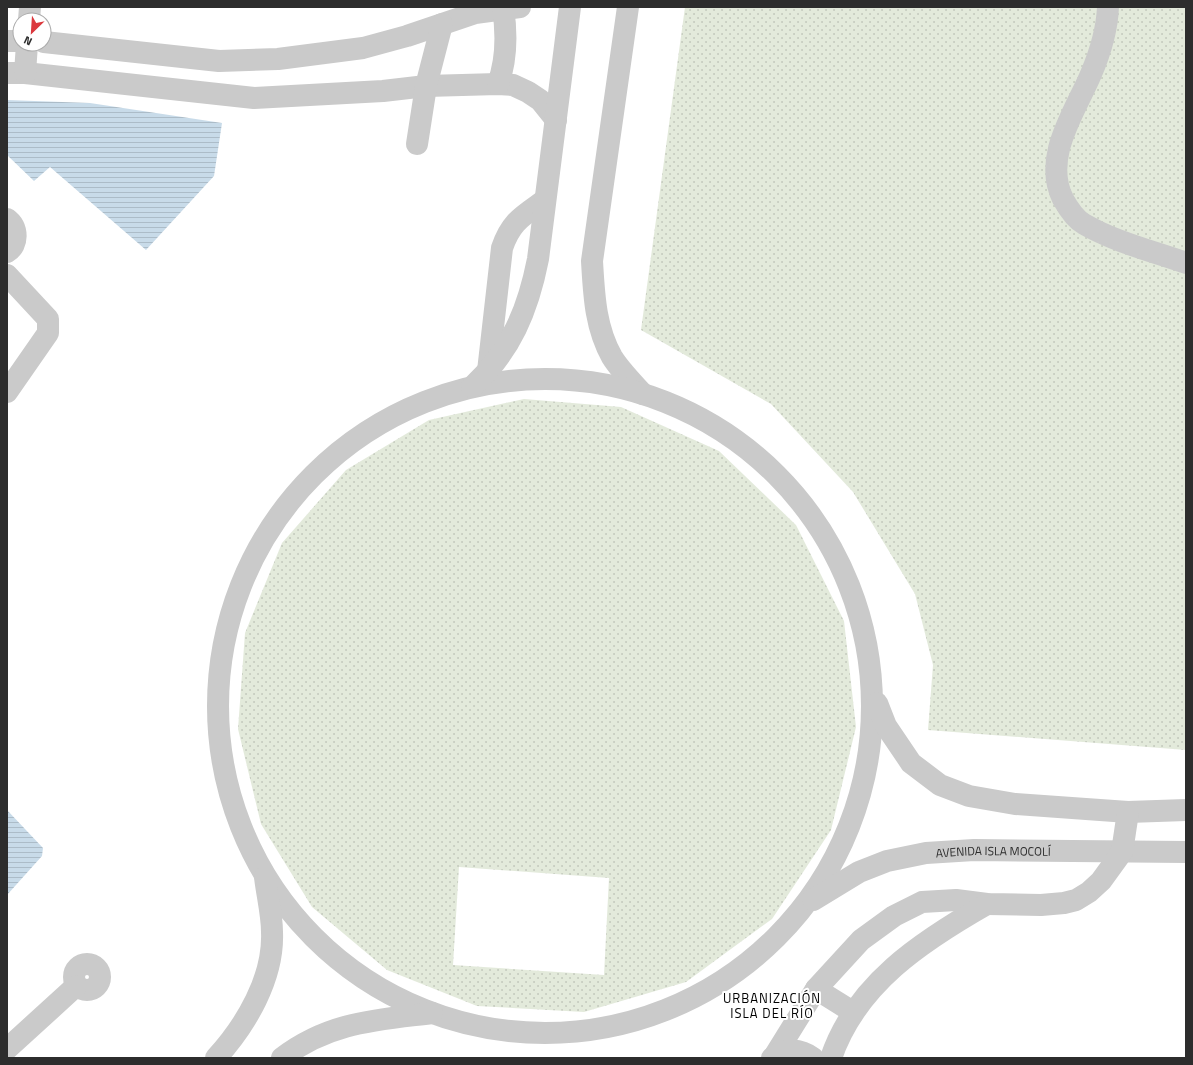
<svg xmlns="http://www.w3.org/2000/svg" width="1193" height="1065" font-family="'Titillium Web',sans-serif">
  <defs>
    <pattern id="grass-dots" width="8" height="8" patternUnits="userSpaceOnUse"><rect width="8" height="8" fill="#e3eadb"/><path d="M2 2h.1M6 6h.1" fill="none" stroke="#c3c9bc" stroke-width="1.8" stroke-linecap="round"/></pattern>
    <pattern id="water-rules" width="6" height="5" patternUnits="userSpaceOnUse"><rect width="6" height="5" fill="#c8dbe9"/><path d="M0 2.5h6" fill="none" stroke="#acbcc8"/></pattern>
  </defs>
  <rect width="100%" height="100%" fill="#fff"/>
  <!-- grass -->
  <g fill="url(#grass-dots)" fill-rule="evenodd">
    <path d="M685,7H1186V750L928,730L933,665L915,594L853,492L771,404L641,330Z"/>
    <path d="M524,399L621,407L719,451L796,525L844,621L856,727L831,830L772,919L686,982L584,1012L477,1006L387,970L312,907L261,824L238,729L245,633L282,543L346,470L429,420ZM459,867L609,878L604,975L453,965Z"/>
  </g>
  <!-- water -->
  <g fill="url(#water-rules)">
    <path d="M7,100L90,103L222,123L214,176L146,250L50,167L34,181L7,155Z"/>
    <path d="M7,810L43,848L42,856L7,895Z"/>
  </g>
  <g fill="none" stroke-linecap="round" stroke-linejoin="round">
    <!-- minor -->
    <g stroke="#cacaca" stroke-width="22">
      <path d="M628,7L592,261C594,294 595,327 612,357C620,370 633,383 643,394"/>
      <path d="M1108,7C1107,30 1100,53 1091,74C1075,112 1042,157 1063,199C1068,208 1075,219 1084,224C1115,242 1152,251 1186,263"/>
      <path d="M29,20L30,7"/>
      <path d="M7,41H20"/>
      <path d="M44,42L219,61L278,59L363,48L407,36L475,13L520,7"/>
      <path d="M7,73H25L254,98L383,91L426,86L498,84L513,85L528,92L540,100L556,120"/>
      <path d="M25,73L27,44"/>
      <path d="M498,84C507,59 507,34 503,8"/>
      <path d="M417,144L426,86L442,24"/>
      <path d="M7,219C18,227 19,245 7,252"/>
      <path d="M7,275L48,319V333L7,392"/>
      <path d="M488,371L502,248C511,221 523,216 545,200"/>
      <circle cx="545" cy="706" r="327"/>
      <path d="M472,387C511,351 528,310 538,259L570,7"/>
      <path d="M877,703L886,726L911,763L940,785L969,796L1015,804L1128,812L1186,810"/>
      <path id="s1" d="M813,900L859,872L887,861L926,853L974,850L1186,852"/>
      <circle cx="87" cy="977" r="13"/>
      <path d="M816,989L853,1012"/>
      <path d="M7,1049L76,986"/>
      <path d="M775,1055L816,989L861,940L894,916L922,902L956,900L987,904L1041,905L1064,903L1076,900L1089,892L1101,881L1122,852L1128,812"/>
      <path d="M216,1058C246,1025 274,978 272,932C272,914 267,895 265,877"/>
      <path d="M282,1058C329,1022 376,1020 432,1013"/>
      <path d="M772,1058C784,1047 801,1049 813,1058"/>
      <path d="M831,1058C856,984 922,941 987,904"/>
    </g>
  </g>
  <g text-anchor="middle" dominant-baseline="central" stroke-width="4" stroke-linejoin="round" paint-order="stroke">
    <!-- street labels -->
    <g font-size="12" fill="#2d2d2d" stroke="#fff">
      <text stroke="none"><textPath href="#s1" startOffset="191">AVENIDA ISLA MOCOLÍ</textPath></text>
    </g>
    <!-- neighbourhood labels -->
    <g font-size="13" letter-spacing="1" fill="#000" stroke="#fff">
      <text x="772" y="998">URBANIZACIÓN<tspan x="772" dy="15">ISLA DEL RÍO</tspan></text>
    </g>
  </g>
  <!-- border -->
  <rect width="1193" height="1065" fill="none" stroke="#2d2d2d" stroke-width="16"/>
  <!-- north arrow -->
  <g transform="translate(32 32) rotate(205)"><circle r="19" fill="#ffffff" stroke="#ababab"/>
  <path d="M0-3L7 15L0 10L-7 15Z" fill="#db383d"/>
  <text y="-6" font-size="11" font-weight="bold" text-anchor="middle" fill="#2d2d2d">N</text>
  </g>
</svg>
